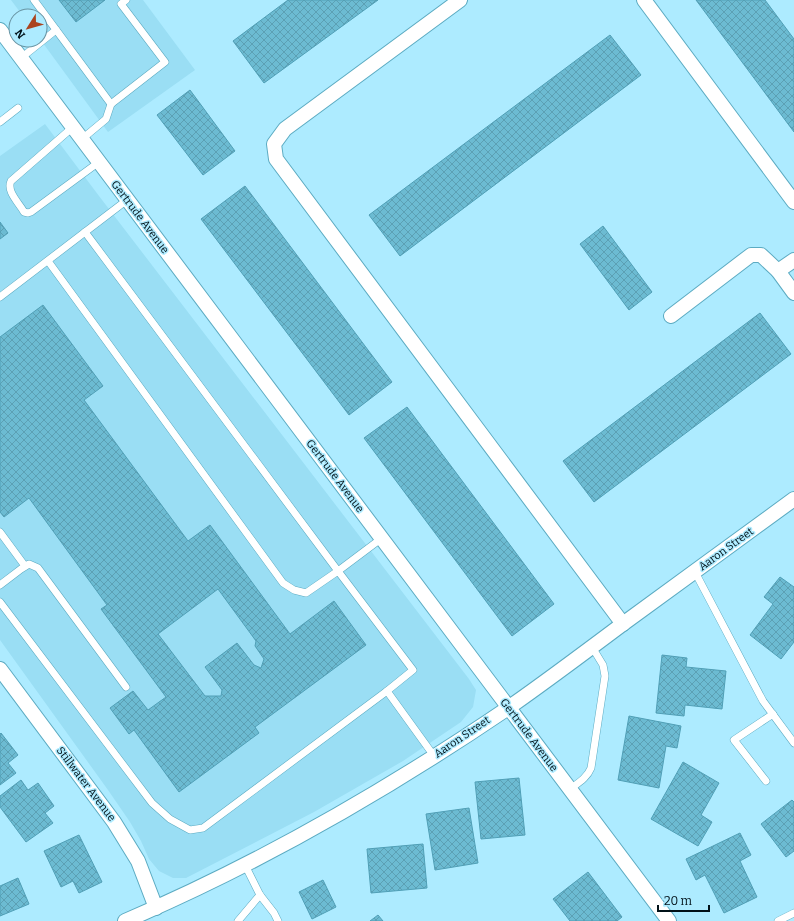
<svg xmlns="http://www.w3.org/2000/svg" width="794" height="921" font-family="Bitter,serif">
  <defs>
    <pattern id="building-cross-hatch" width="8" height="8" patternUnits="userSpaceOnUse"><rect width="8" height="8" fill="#6cbbd2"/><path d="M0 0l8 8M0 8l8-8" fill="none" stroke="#5ca0b4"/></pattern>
  </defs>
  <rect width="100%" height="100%" fill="#adebff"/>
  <!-- built -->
  <g fill="#9adef4">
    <path d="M11,0H143L195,70L108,132L40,39V16H23Z"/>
    <path d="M45,124L99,196L469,679L476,690L473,707L461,722L403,761L314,812L186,878H173L159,871L149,859L141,841L130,822L108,790L0,640V156Z"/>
  </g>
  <!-- building -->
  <g fill="url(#building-cross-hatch)" stroke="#509fb6" fill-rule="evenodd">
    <path d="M59,0H105L76,22Z"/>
    <path d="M288,0H378L264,83L233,41Z"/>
    <path d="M696,0H765L794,39V132Z"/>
    <path d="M610,35L641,75L400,256L369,215Z"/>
    <path d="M190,90L235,151L203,175L157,115Z"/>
    <path d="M245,186L392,382L349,415L201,219Z"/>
    <path d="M0,222L8,233L0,239Z"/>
    <path d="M603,226L652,292L629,310L580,244Z"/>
    <path d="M43,305L103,386L84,400L188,541L210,525L290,634L334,601L366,645L255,727L259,733L179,792L134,730L129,734L110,708L133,691L148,710L166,697L101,609L107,605L29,498L4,517L0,512V337ZM218,589L256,641L255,646L264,659L261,668L254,665L237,643L205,667L222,690L221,696H205L158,634Z"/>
    <path d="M760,313L791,354L594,502L563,461Z"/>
    <path d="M407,407L554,604L512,636L364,438Z"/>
    <path d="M780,577L794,587V642L781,659L750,635L773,604L764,597Z"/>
    <path d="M662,655L687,658L686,667L726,671L722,709L685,705L684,716L656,713Z"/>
    <path d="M629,716L681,726L677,748L666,746L659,788L618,780Z"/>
    <path d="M1,733L18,755L8,763L16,773L0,785V734Z"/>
    <path d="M683,762L719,783L701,815L712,822L698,846L651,819Z"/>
    <path d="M519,778L525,835L481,839L475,782Z"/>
    <path d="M21,780L28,790L38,783L54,806L45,813L53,823L26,842L0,807V796Z"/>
    <path d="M792,800L794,802V851L786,857L761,824Z"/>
    <path d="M469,808L478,863L435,870L426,814Z"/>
    <path d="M740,833L751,855L740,861L757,897L724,913L705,875L696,880L686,859Z"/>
    <path d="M79,835L102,882L79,893L73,881L61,887L44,851Z"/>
    <path d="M423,844L427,888L371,893L367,849Z"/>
    <path d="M588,872L622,917L617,921H570L553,899Z"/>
    <path d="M18,878L29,904L0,916V886Z"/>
    <path d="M323,880L336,907L312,919L299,892Z"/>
    <path d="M378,915L383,921H370Z"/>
  </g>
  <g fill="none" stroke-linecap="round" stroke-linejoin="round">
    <defs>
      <g id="service">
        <path d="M34,0L111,104"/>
        <path d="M21,58L56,30"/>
        <path d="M0,122L18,108"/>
        <path d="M73,127L11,181C6,191 19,203 24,212L28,213L31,212L99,162"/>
        <path d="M82,139L106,119L111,104L165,62L121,4L126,0"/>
        <path d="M85,232L338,571L382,538"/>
        <path d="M48,261L283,583L294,590L306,593L338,571L413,670L387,691"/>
        <path d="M0,297L127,200"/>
        <path d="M0,532L25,566"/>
        <path d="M695,572L763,701L794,743"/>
        <path d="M0,585L21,569L29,564L38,568L126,687"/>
        <path d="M0,602L152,803L170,819L190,830L203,828L387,691L434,756"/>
        <path d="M766,781L734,740L773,714"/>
        <path d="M570,789C578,783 587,778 591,768L605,676L603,665L592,647"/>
        <path d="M245,865L260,895L274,913L278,921"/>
        <path d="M238,921L260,895"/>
        <path d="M778,921L794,913"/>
      </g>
      <g id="minor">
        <path d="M460,0L285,129L274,144L276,159L623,624"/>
        <path d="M644,0L794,202"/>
        <path d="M0,30L669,921"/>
        <path d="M794,260L778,271L794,293"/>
        <path d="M671,316L751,255H761L778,271"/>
        <path d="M0,669L114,822L138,861L156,908"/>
        <path d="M125,921C261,863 389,789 511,706C548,680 584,653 620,626C678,584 736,541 794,499"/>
      </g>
    </defs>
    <!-- service casing -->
    <use href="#service" stroke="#5cabc2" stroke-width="8"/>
    <!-- minor casing -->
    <use href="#minor" stroke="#5cabc2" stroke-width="16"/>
    <!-- service -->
    <use href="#service" stroke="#fff" stroke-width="7"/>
    <!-- minor -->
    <use href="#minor" stroke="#fff" stroke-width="14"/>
  </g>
  <g text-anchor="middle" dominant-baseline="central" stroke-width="3" stroke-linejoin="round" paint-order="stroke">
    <!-- street labels -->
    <g font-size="11" fill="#001118" stroke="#adebff">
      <text transform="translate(140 217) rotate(53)">Gertrude Avenue</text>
      <text transform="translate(335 476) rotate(53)">Gertrude Avenue</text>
      <text transform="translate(726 549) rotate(-36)">Aaron Street</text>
      <text transform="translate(529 735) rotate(53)">Gertrude Avenue</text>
      <text transform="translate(462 737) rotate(-34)">Aaron Street</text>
      <text transform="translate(86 784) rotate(53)">Stillwater Avenue</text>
    </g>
  </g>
  <!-- north arrow -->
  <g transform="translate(28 28) rotate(233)"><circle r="19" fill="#adebff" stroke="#6894a3"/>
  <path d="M0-3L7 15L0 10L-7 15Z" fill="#ab441f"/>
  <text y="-6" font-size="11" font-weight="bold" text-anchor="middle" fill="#001118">N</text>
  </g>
  <!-- scale -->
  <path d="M658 905v6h51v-6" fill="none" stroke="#001118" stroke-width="2"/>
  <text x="664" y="905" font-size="12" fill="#001118" stroke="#adebff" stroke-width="3" paint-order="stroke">20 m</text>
</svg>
